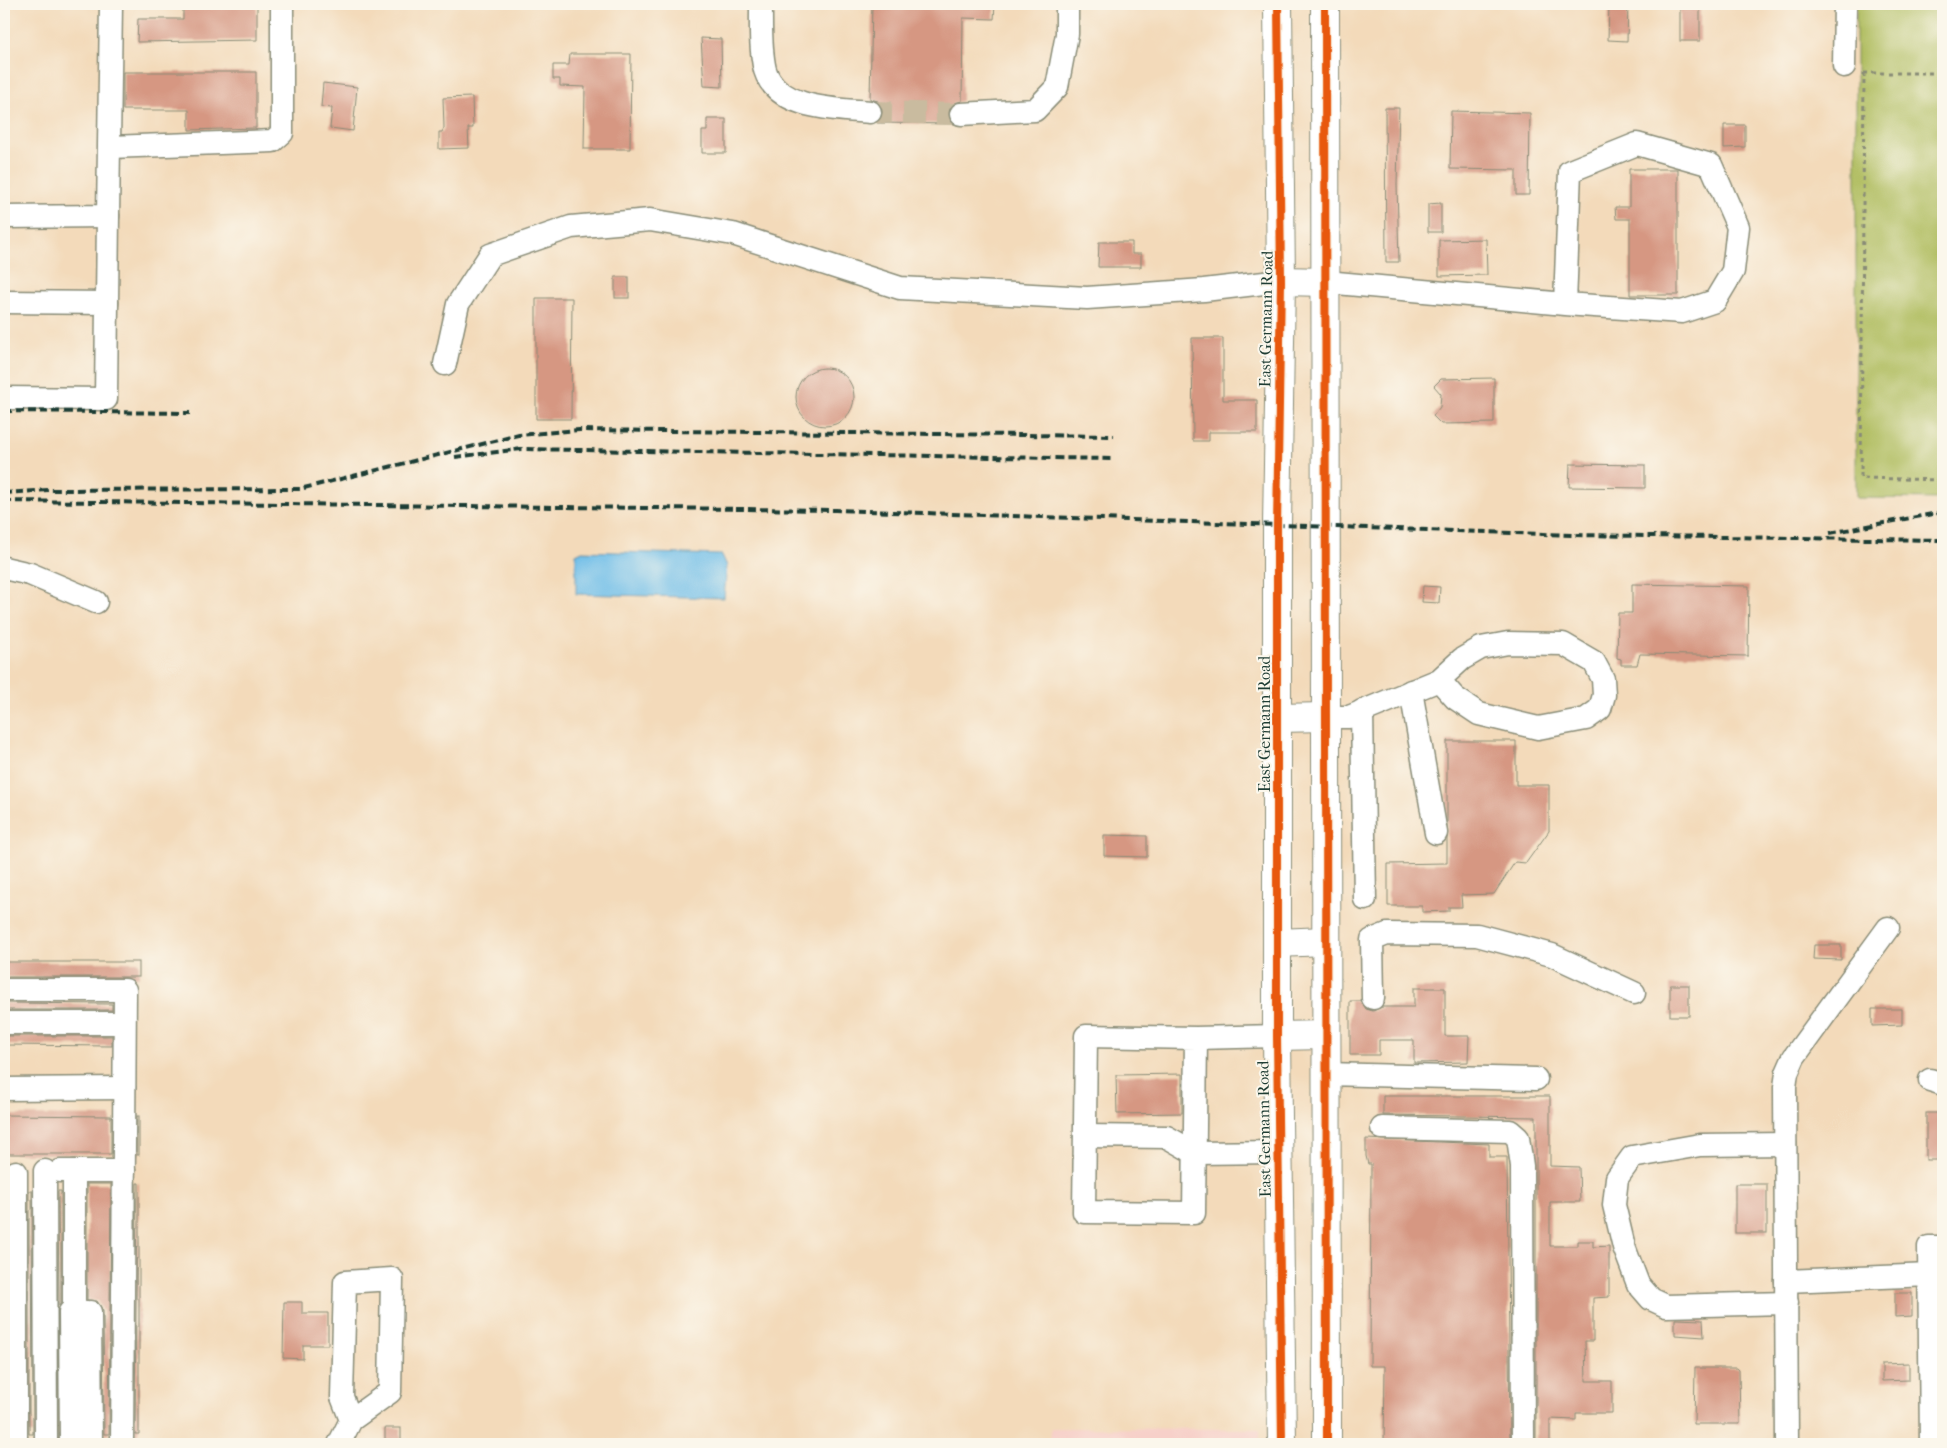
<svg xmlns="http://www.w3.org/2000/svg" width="1947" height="1448" font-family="'IM FELL French Canon',serif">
  <rect width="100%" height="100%" fill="#fbf7ec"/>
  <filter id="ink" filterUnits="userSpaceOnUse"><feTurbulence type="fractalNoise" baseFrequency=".02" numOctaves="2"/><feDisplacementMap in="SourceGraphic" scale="10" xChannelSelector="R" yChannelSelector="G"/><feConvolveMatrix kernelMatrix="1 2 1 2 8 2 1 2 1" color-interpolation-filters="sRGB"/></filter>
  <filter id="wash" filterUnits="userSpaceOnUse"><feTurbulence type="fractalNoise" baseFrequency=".0096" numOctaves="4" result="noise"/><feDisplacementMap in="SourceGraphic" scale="20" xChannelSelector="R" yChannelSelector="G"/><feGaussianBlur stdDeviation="1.12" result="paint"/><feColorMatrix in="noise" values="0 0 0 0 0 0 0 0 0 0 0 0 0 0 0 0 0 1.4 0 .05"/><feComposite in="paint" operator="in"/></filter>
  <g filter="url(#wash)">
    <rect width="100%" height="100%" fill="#f3daba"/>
    <!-- built -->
    <path fill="#f7d0c9" d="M1051,1428L1260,1429V1444H1050Z"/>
    <!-- green -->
    <path fill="#b0bd60" stroke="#687d4a" d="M1856,4H1943V499L1856,498Z"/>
    <!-- water -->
    <path fill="#6ebde8" stroke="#467d8e" d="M582,551L722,555L727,566L724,598L576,594V554Z"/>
    <g id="blocks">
      <!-- building -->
      <g fill="#d69782">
        <path d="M183,4H257V40L137,42L138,19H183Z"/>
        <path d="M872,4H995L994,19L963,18L962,101L954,103L949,109L948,115L953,124L877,123L883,112L878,101L870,99Z"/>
        <path d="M1609,4H1628L1627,41L1608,40Z"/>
        <rect x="1680" y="4" width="20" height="37"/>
        <path d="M701,38L721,39L722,87L704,86Z"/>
        <path d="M570,54H631L630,149H584L585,87L560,86V79H553V65H569Z"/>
        <path d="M123,72H256V128L189,130V110H123Z"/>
        <path d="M323,83L357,87L353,131L330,128L332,108L321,107Z"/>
        <path d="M472,97L473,128H468L469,148L439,149V132H442L444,128L443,98Z"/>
        <path d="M1385,108H1399L1397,184L1399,262H1386Z"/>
        <path d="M1451,111L1530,113L1529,195H1516V170L1450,169Z"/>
        <path d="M707,119H726V153H702V131H707Z"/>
        <path d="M1724,125H1745V147L1724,148Z"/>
        <path d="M1629,169H1678V295H1630V219H1616L1615,207H1629Z"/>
        <path d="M1441,203V232H1428V204Z"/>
        <path d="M1486,239L1487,275L1439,276V240Z"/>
        <path d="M1099,242H1132V254H1141V267H1098Z"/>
        <rect x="615" y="277" width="14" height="21"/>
        <path d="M536,298H572L571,419H536Z"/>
        <path d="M1192,338H1223V400H1257V432H1209V441H1193Z"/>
        <circle cx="825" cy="397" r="29"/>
        <path d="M1494,378V423L1441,424L1433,416L1440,407L1441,394L1434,386L1441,379Z"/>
        <path d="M1570,464L1645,465V488L1569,487Z"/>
        <path d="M1632,584L1749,586L1748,656L1640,654L1637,665H1621V659L1617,658L1618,613H1632Z"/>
        <path d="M1423,586L1440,587L1439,603L1422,602Z"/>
        <path d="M1447,741H1516V785H1549V831L1526,863L1515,862L1494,894L1461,895L1462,907H1449V911L1422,912V906H1388V864L1447,863Z"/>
        <path d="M1104,835L1147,836V857L1104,856Z"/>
        <path d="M1814,945H1841V960L1813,959Z"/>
        <rect x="4" y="962" width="135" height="15"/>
        <rect x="1670" y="985" width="19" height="31"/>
        <path d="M1414,988H1445V1036H1469L1468,1062L1414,1063V1040H1379V1055H1350V1001H1361L1366,1009L1373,1011L1382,1007H1414Z"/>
        <path d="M4,1003L112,1004V1010H4Z"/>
        <path d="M1872,1009H1902V1025L1872,1026Z"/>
        <path d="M4,1036H112V1046L4,1045Z"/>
        <path d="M1182,1074V1113L1117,1114L1116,1075Z"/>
        <path d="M1383,1096H1550V1166L1579,1167L1580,1202H1550V1246H1577V1241H1593V1247L1609,1246V1297L1593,1298V1341H1585L1586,1381H1612V1413H1576V1420L1550,1419V1444H1536V1117L1383,1115Z"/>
        <rect x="1926" y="1113" width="17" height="47"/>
        <path d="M4,1115L111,1116V1154H4Z"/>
        <rect x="137" y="1116" width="2" height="39"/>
        <path d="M1366,1139L1489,1144V1157H1507L1510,1444H1384L1385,1366H1370L1371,1164H1368L1366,1156Z"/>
        <path d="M137,1183H139V1434H135Z"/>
        <path d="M87,1184H111L109,1434H104L103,1311L97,1301L87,1300Z"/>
        <rect x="1735" y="1184" width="32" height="49"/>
        <path d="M29,1191H32L33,1434H29Z"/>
        <path d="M58,1191H61V1303L59,1306Z"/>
        <path d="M1895,1293H1912V1316L1895,1317Z"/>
        <path d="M284,1302H302V1313H328V1345H303V1359L283,1358Z"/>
        <path d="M1675,1319L1703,1320L1704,1337L1675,1335Z"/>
        <path d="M1909,1363V1380L1882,1381V1364Z"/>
        <path d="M1695,1368H1737L1739,1370L1740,1424H1694Z"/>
        <rect x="385" y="1428" width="16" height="16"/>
      </g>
    </g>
  </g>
  <g filter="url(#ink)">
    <use href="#blocks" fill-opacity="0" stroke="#898c77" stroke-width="1"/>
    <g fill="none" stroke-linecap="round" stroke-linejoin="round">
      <!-- minor-tunnel -->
      <path stroke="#c9bb9f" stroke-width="22" stroke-dasharray="22 11" stroke-linecap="butt" d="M870,112L961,114"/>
      <defs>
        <g id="minor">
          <path d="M761,4C761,25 760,49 765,70C777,110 837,109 870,112"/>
          <path d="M1844,66L1845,4"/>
          <path d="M961,114L1035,110L1057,87L1067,34V4"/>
          <path d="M110,147L273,141L282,133V4"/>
          <path d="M4,217L108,216L111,4"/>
          <path d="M1326,282L1565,304L1682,312L1715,301L1733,271L1738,227L1711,165L1637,144L1570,171L1565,304"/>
          <path d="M4,302L107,303L108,216"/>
          <path d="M445,364L458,304L490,255L571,227L650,220L733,234L900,288L1087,298L1204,290L1281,281"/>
          <path d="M4,398L106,399L107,303"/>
          <path d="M4,568L30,574L96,602"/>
          <path d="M1411,691L1436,833"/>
          <path d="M1362,711L1365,899"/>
          <path d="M1326,717H1349L1439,680L1462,659L1481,648L1508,643L1563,644L1594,662L1603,679L1604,695L1600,709L1586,719L1538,728L1479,714L1455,698L1439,680"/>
          <path d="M4,990H125L122,1444"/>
          <path d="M1373,998L1372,940L1387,934L1477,935L1552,955L1634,993"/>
          <path d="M4,1023H124"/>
          <path d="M1196,1038L1194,1213L1084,1212L1086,1036L1196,1038L1277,1036"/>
          <path d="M1325,1074L1536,1079"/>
          <path d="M1930,1080L1943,1084"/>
          <path d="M4,1089L124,1088"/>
          <path d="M1382,1128L1510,1131L1518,1138L1522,1166L1523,1444"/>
          <path d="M1085,1136L1167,1137L1195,1153L1278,1152"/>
          <path d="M1785,1144L1700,1145L1632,1157L1617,1178L1614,1205L1624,1247L1638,1284L1651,1299L1666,1306L1787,1303"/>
          <path d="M45,1171L46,1444"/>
          <path d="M60,1171H124"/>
          <path d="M16,1172V1444"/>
          <path d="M1786,1281L1930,1275"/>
          <path d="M70,1312L71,1444"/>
          <path d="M74,1312V1171"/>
          <path d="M90,1312L91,1444"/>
          <path d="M339,1444L351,1420L390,1392L392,1279L345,1282L342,1397L351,1420"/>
          <path d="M1787,1444L1785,1087L1787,1073L1794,1057L1888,928"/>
          <path d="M1931,1444L1929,1247H1943"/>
        </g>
        <g id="major">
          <path d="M1278,4L1281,281L1277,526V1036L1282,1444"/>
          <path d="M1325,4L1327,1444"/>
          <path d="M1281,281L1326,282"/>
          <path d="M1278,718L1326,717"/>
          <path d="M1277,943L1326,941"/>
          <path d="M1277,1036L1325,1035"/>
        </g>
      </defs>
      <!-- minor casing -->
      <use href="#minor" stroke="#898c77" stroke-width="25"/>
      <!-- major casing -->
      <use href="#major" stroke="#898c77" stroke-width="30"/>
      <!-- path -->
      <g stroke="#898c77" stroke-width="3" stroke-dasharray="4 4" stroke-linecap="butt">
        <path d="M1864,73L1861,478L1943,480"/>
        <path d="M1864,73H1943"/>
      </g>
      <!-- minor -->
      <use href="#minor" stroke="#fff" stroke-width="22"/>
      <!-- major -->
      <use href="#major" stroke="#fff" stroke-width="28"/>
      <!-- rail -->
      <g stroke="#1f3d34" stroke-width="4" stroke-dasharray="8 4" stroke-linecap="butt">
        <path d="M4,411L190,413"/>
        <path d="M455,457L522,449L1112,459"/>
        <path d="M4,493L49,490L300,489L519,435L579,430L1114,436"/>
        <path d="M4,501L836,510L1573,535L1943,540"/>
        <path d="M1830,533L1943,512"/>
      </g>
      <defs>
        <g id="cycleway">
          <path d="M1278,4L1281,281L1277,526V1036L1282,1444"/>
          <path d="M1325,4L1327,1444"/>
        </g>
      </defs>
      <!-- cycleway casing -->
      <use href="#cycleway" stroke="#fbf7ec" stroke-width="11"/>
      <!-- cycleway -->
      <use href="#cycleway" stroke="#e8590c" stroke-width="8"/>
    </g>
  </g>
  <g text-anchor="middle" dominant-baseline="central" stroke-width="4" stroke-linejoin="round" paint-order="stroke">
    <!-- street labels -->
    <g font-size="16" fill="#1f3d34" stroke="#fbf7ec">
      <text transform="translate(1266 319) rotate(-89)">East Germann Road</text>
      <text transform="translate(1264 724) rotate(-90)">East Germann Road</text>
      <text transform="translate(1264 1129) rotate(-91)">East Germann Road</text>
    </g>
  </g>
  <!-- margin -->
  <rect width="1947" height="1448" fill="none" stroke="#fbf7ec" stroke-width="20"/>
</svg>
